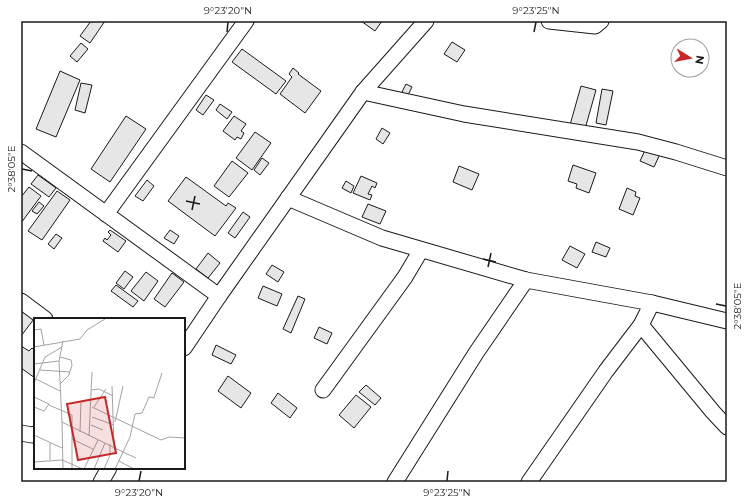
<svg xmlns="http://www.w3.org/2000/svg" width="748" height="503" font-family="Montserrat,sans-serif">
  <rect width="100%" height="100%" fill="#fff"/>
  <!-- building -->
  <g fill="#e6e6e6" stroke="#1a1a1a">
    <path d="M91,21H105L90,43L80,36Z"/>
    <path d="M361,21H382L375,31Z"/>
    <path d="M452,42L465,50L457,62L444,54Z"/>
    <path d="M81,43L88,49L77,62L70,56Z"/>
    <path d="M242,49L286,81L276,94L232,62Z"/>
    <path d="M293,68L299,73L298,74L321,91L305,113L280,94L292,77L289,74Z"/>
    <path d="M60,71L80,80L56,137L36,129Z"/>
    <path d="M81,83L92,85L85,113L75,110Z"/>
    <path d="M406,84L412,87L407,97L401,94Z"/>
    <path d="M581,86L596,90L585,129L570,125Z"/>
    <path d="M602,89L613,91L606,125L596,123Z"/>
    <path d="M206,95L214,100L203,115L196,110Z"/>
    <path d="M220,104L232,112L227,119L216,110Z"/>
    <path d="M126,116L146,129L110,182L91,169Z"/>
    <path d="M234,116L246,124L241,131L244,133L241,139L237,137L235,140L223,131Z"/>
    <path d="M382,128L390,133L383,144L376,139Z"/>
    <path d="M255,132L271,143L252,170L236,158Z"/>
    <path d="M646,148L660,154L654,167L640,161Z"/>
    <path d="M262,158L269,163L260,175L254,170Z"/>
    <path d="M232,161L248,173L229,197L214,186Z"/>
    <path d="M573,165L596,173L589,193L576,188L577,184L568,181Z"/>
    <path d="M459,166L479,174L472,190L453,182Z"/>
    <path d="M38,175L56,188L49,197L31,184Z"/>
    <path d="M361,176L377,183L375,188L372,186L368,194L372,195L370,200L353,193Z"/>
    <path d="M186,177L226,206L228,203L236,208L215,236L168,201Z"/>
    <path d="M147,180L154,186L143,201L135,196Z"/>
    <path d="M346,181L354,186L351,193L342,188Z"/>
    <path d="M29,187L41,196L21,223V197Z"/>
    <path d="M627,188L636,192L635,196L640,198L633,215L619,209Z"/>
    <path d="M57,191L70,200L42,240L28,231Z"/>
    <path d="M39,202L44,206L37,214L32,211Z"/>
    <path d="M368,204L386,211L380,224L362,217Z"/>
    <path d="M243,212L250,217L235,238L228,233Z"/>
    <path d="M110,230L126,241L118,252L103,241L105,238L107,240L111,235L108,232Z"/>
    <path d="M170,230L179,236L174,244L164,238Z"/>
    <path d="M56,234L62,238L54,249L48,244Z"/>
    <path d="M596,242L610,248L606,257L592,252Z"/>
    <path d="M570,246L585,254L577,268L562,260Z"/>
    <path d="M208,253L220,263L208,278L196,269Z"/>
    <path d="M272,265L284,272L278,282L266,274Z"/>
    <path d="M125,271L133,277L124,289L116,283Z"/>
    <path d="M146,272L158,281L144,301L131,291Z"/>
    <path d="M172,273L184,282L165,307L154,299Z"/>
    <path d="M116,285L138,301L133,307L111,291Z"/>
    <path d="M263,286L282,294L277,306L258,298Z"/>
    <path d="M298,296L305,299L291,333L283,329Z"/>
    <path d="M21,309L34,319L21,336Z"/>
    <path d="M319,327L332,333L327,344L314,338Z"/>
    <path d="M216,345L236,355L231,364L212,355Z"/>
    <path d="M21,346L29,351L32,348L35,351V378L21,368Z"/>
    <path d="M228,376L251,393L241,408L218,391Z"/>
    <path d="M366,385L381,398L375,405L359,392Z"/>
    <path d="M278,393L297,408L290,418L271,403Z"/>
    <path d="M356,395L371,407L354,428L339,415Z"/>
  </g>
  <g fill="none" stroke-linecap="round" stroke-linejoin="round">
    <defs>
      <g id="minor">
        <path d="M549,21L595,26L601,21"/>
        <path d="M363,92L464,114L638,142L676,152L727,168"/>
        <path d="M21,152L219,296"/>
        <path d="M288,198L382,238L526,280L652,303L727,321"/>
        <path d="M106,214L246,21"/>
        <path d="M21,301L45,319"/>
        <path d="M641,325L713,412L727,427"/>
        <path d="M184,348L219,296L363,92L426,21"/>
        <path d="M323,390L405,277L421,250"/>
        <path d="M21,433L32,435L35,434"/>
        <path d="M101,482L109,468"/>
        <path d="M395,482L476,353L526,280"/>
        <path d="M529,482L606,371L641,325L652,303"/>
      </g>
    </defs>
    <!-- minor casing -->
    <use href="#minor" stroke="#1a1a1a" stroke-width="17"/>
    <!-- minor -->
    <use href="#minor" stroke="#fff" stroke-width="15"/>
  </g>
  <!-- ticks -->
  <path fill="none" stroke="#1a1a1a" stroke-width="1.5" d="M227,32L228,22M534,32L536,22M22,169L32,171M186,201L200,204M192,210L195,196M483,259L496,262M488,267L491,253M716,304L726,306M139,481L141,471M447,481L448,471"/>
  <!-- overview -->
  <g transform="translate(34 318)">
    <rect width="151" height="151" fill="#fff"/>
    <path fill="none" stroke="#a3a3a3" stroke-width="1" d="M0,12L7,11L10,27M0,29L46,21L53,12L71,1M0,46L25,43M6,52L36,54M2,61L26,73M0,65L11,39L28,29M26,66L35,57L38,47L37,42L26,39M78,68L80,128M58,72L65,71L79,78M0,79L15,86L10,93L0,89M120,79L128,55M15,87L38,97V151M58,89L127,122L135,119L151,120M60,89L72,71M58,99L80,107M28,104L25,43L29,23M81,104L89,68M57,107L69,112M46,114L47,83M0,117L28,130M55,118L58,54M38,121L59,131M16,125V142M85,143L100,151M0,144L28,142L49,151M29,151L28,104L89,134L96,119L101,96L108,95L115,79L121,80M50,151L64,122M60,151L71,125M70,151L76,137V126M81,151L89,134L102,140"/>
    <path fill="#c62828" fill-opacity="0.15" stroke="#c62828" stroke-width="2" d="M71,79L82,135L44,142L33,86Z"/>
    <rect width="151" height="151" fill="none" stroke="#1a1a1a" stroke-width="2"/>
  </g>
  <!-- border -->
  <rect width="748" height="503" fill="none" stroke="#ffffff" stroke-width="44"/>
  <!-- north arrow -->
  <g transform="translate(690 58) rotate(101)"><circle r="19" fill="#ffffff" stroke="#a3a3a3"/>
  <path d="M0-3L7 15L0 10L-7 15Z" fill="#c62828"/>
  <text y="-6" font-size="11" font-weight="bold" text-anchor="middle" fill="#1a1a1a">N</text>
  </g>
  <rect x="22" y="22" width="704" height="459" fill="none" stroke="#1a1a1a" stroke-width="1.5"/>
  <g font-size="10" text-anchor="middle" fill="#1a1a1a">
    <text x="228" y="14">9°23'20"N</text>
    <text x="536" y="14">9°23'25"N</text>
    <text transform="translate(11 169) rotate(-90)" y="4">2°38'05"E</text>
    <text transform="translate(737 306) rotate(-90)" y="4">2°38'05"E</text>
    <text x="139" y="496">9°23'20"N</text>
    <text x="447" y="496">9°23'25"N</text>
  </g>
</svg>
